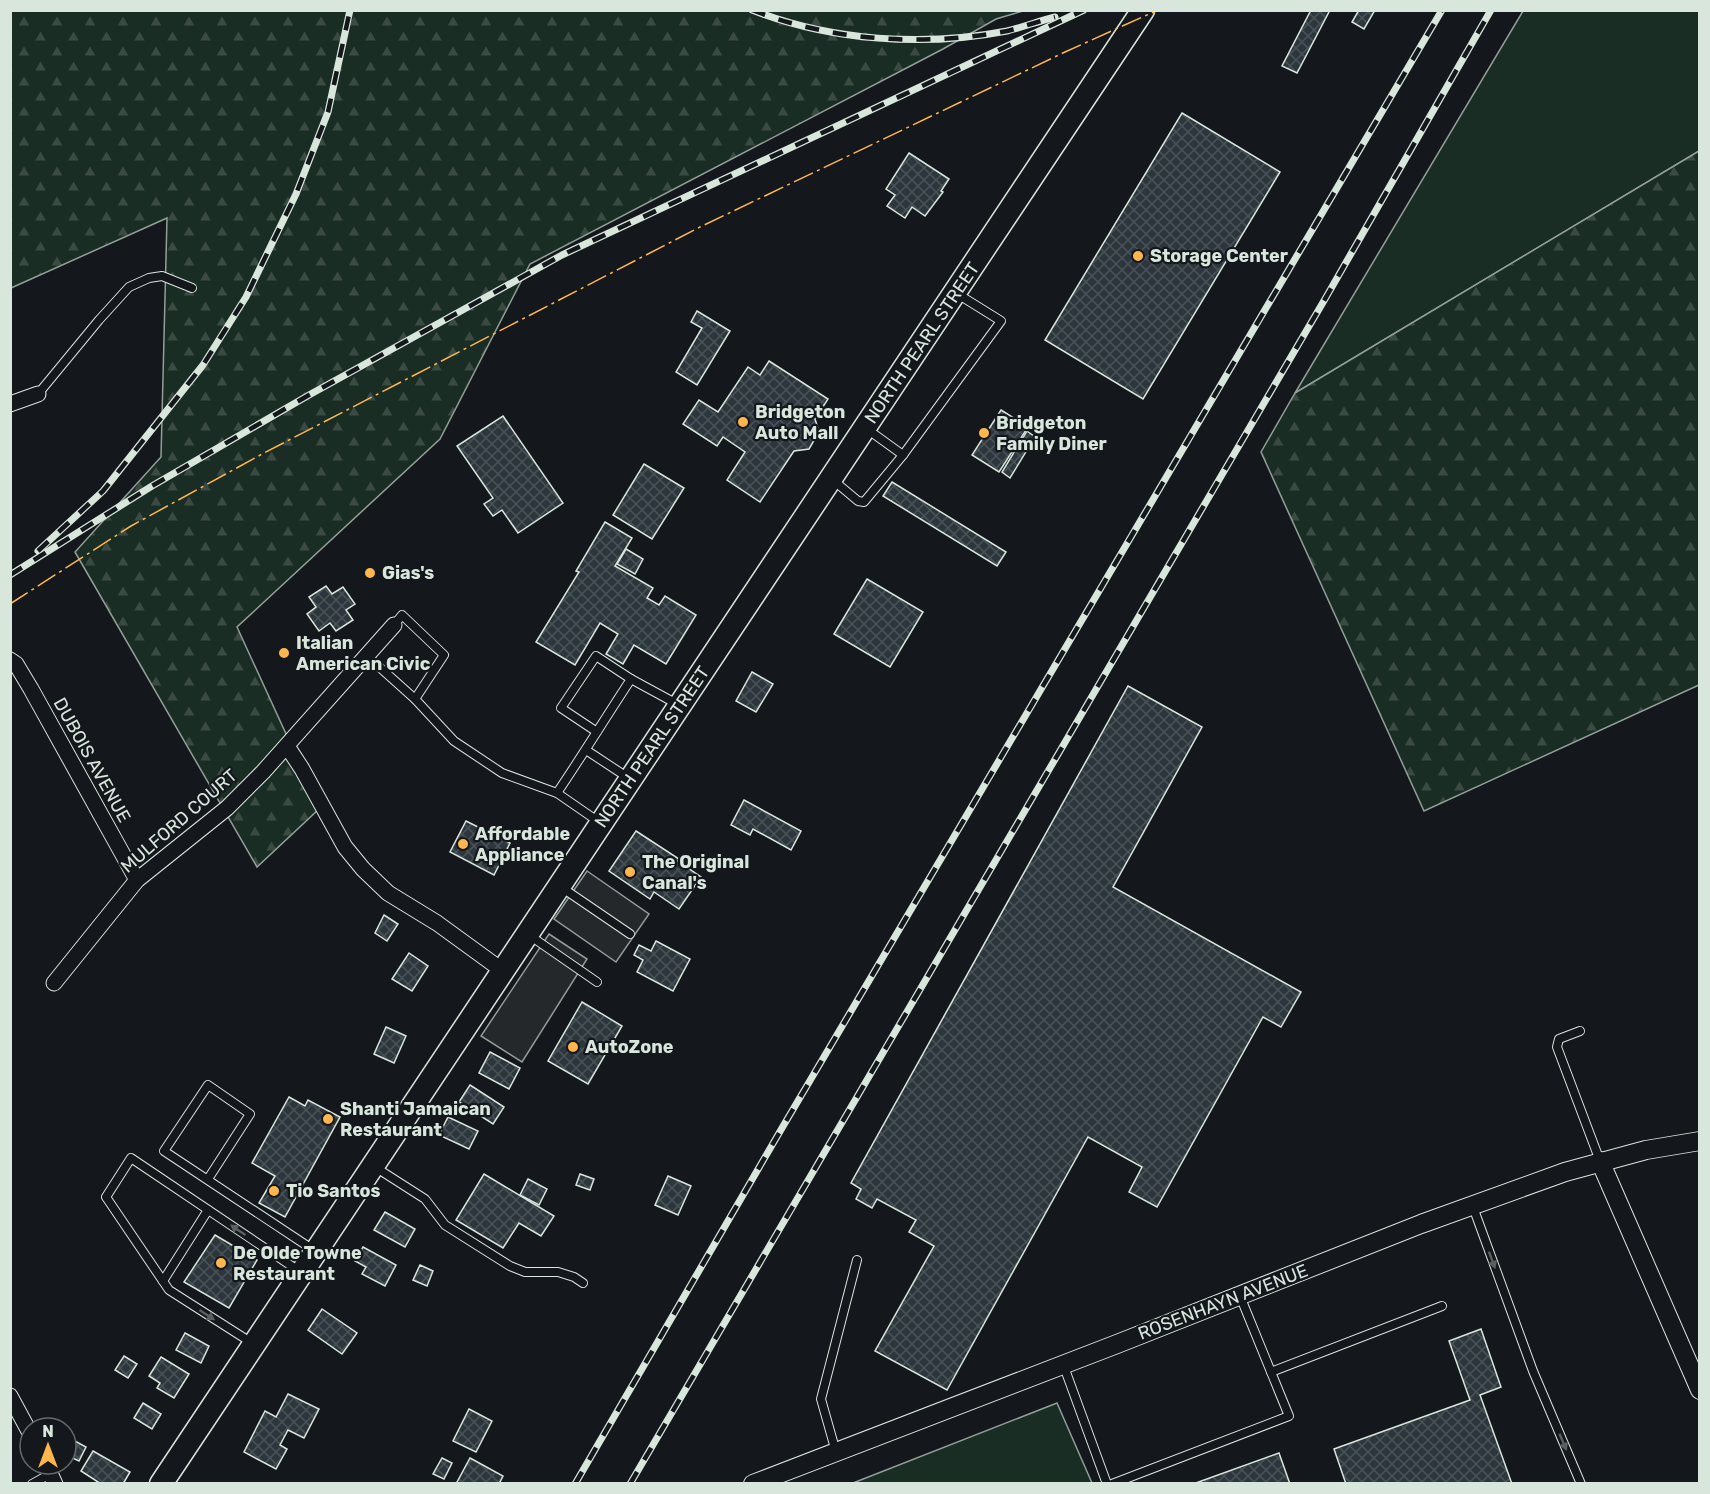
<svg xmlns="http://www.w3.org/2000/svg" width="1710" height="1494" font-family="Rubik,sans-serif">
  <defs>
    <pattern id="forest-firs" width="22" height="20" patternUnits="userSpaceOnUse" patternTransform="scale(1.5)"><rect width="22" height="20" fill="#1a2d24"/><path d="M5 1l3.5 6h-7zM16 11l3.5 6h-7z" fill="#3b4b43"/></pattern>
    <pattern id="building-cross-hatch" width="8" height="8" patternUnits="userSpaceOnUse" patternTransform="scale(1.5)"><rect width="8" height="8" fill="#2c363c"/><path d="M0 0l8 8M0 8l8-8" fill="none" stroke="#4a5358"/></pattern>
  </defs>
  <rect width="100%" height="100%" fill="#14181c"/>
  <!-- green -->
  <g fill="#1a2d24" stroke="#939e99" stroke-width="1.5">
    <path d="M1523,11H1699V151L1295,393Z"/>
    <path d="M1057,1403L1092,1483H853Z"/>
  </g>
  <!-- forest -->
  <g fill="url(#forest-firs)" stroke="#939e99" stroke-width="1.5">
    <path d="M10,11H1023L996,19L943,49L530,264L440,439L237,627L320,808L257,867L75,552L161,457L167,218L11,288Z"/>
    <path d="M1699,151V685L1424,811L1261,452L1295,393Z"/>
  </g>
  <!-- parking -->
  <g fill="#24282b" stroke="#939e99" stroke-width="1.5">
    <path d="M587,871L649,914L616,962L554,919Z"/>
    <path d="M549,934L587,959L522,1062L481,1036Z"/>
  </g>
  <!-- building -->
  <g fill="url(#building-cross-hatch)" stroke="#d8e6dc" stroke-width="1.5">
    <path d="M1311,10H1330L1297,73L1282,66Z"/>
    <path d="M1359,10H1375L1364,29L1352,22Z"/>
    <path d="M1182,113L1280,172L1143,399L1045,340Z"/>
    <path d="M909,153L949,179L941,191L943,192L925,216L912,207L905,218L887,206L895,195L886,189Z"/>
    <path d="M697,311L730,331L697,385L676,372L702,328L691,322Z"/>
    <path d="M769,361L828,399L815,419L819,432L809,449L794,451L760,502L727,480L745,452L723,437L717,446L683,424L699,400L718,412L748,367L760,375Z"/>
    <path d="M1001,410L1028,427L999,472L972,455Z"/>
    <path d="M503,416L563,503L518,533L502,510L493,516L484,504L493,498L457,446Z"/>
    <path d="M1027,431L1035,437L1010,478L1002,472Z"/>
    <path d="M644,464L684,488L652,539L613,515Z"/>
    <path d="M892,482L1006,552L997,566L883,496Z"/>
    <path d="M605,522L632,538L615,566L653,588L647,598L659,605L665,596L696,615L666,664L634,645L623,664L606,654L618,634L600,623L575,665L536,642L579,572L576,571Z"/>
    <path d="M626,549L643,559L635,574L617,564Z"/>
    <path d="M867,579L923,612L890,667L834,634Z"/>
    <path d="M326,586L332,594L343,587L355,604L346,610L353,620L336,631L330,623L319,631L307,614L316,607L309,597Z"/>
    <path d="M752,672L773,684L756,712L736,701Z"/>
    <path d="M1128,686L1202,727L1113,887L1301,992L1281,1027L1263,1017L1157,1207L1129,1192L1142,1167L1088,1137L947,1390L875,1351L934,1246L909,1232L916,1220L877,1199L872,1208L856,1199L861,1189L851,1183Z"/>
    <path d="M744,800L801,831L791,850L753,829L750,835L731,825Z"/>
    <path d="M466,821L510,843L494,875L450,852Z"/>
    <path d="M636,831L679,859L678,861L701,877L679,909L654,892L650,899L609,871Z"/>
    <path d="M384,915L398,924L387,941L375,933Z"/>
    <path d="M656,941L690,959L673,991L637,972L643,960L634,955L639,945L651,951Z"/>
    <path d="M409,953L428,966L412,991L392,979Z"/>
    <path d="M582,1002L622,1026L588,1084L548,1061Z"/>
    <path d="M386,1027L406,1036L394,1063L374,1054Z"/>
    <path d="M490,1052L520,1068L509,1089L479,1073Z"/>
    <path d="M470,1085L504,1107L493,1124L459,1102Z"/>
    <path d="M289,1097L305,1106L308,1100L340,1117L285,1217L259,1203L275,1176L252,1163Z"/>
    <path d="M448,1117L478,1131L469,1149L439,1135Z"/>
    <path d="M484,1174L554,1216L541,1236L519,1223L503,1248L456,1220Z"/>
    <path d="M580,1174L594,1179L590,1190L576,1185Z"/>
    <path d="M668,1176L691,1186L678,1215L655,1205Z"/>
    <path d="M528,1179L547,1189L539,1205L520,1195Z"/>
    <path d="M385,1212L415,1229L405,1247L374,1230Z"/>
    <path d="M215,1235L257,1260L229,1308L184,1282Z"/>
    <path d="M363,1247L396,1265L385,1286L362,1274L366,1267L355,1261Z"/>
    <path d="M420,1265L433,1271L427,1286L413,1280Z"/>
    <path d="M322,1309L357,1333L342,1354L308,1330Z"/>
    <path d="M1481,1329L1501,1387L1480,1395L1512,1484H1346L1334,1449L1470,1400L1449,1341Z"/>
    <path d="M185,1333L209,1346L201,1363L176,1350Z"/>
    <path d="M124,1356L137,1364L128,1378L115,1370Z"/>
    <path d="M161,1357L189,1374L174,1398L157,1388L160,1383L149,1376Z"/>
    <path d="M288,1394L319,1409L304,1438L288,1430L280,1445L287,1449L276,1469L244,1452L265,1411L276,1417Z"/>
    <path d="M143,1403L161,1414L152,1429L134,1418Z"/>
    <path d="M469,1409L492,1421L476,1452L453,1441Z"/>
    <path d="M73,1440L86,1447L79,1461L66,1455Z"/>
    <path d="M93,1451L130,1472L123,1484H101L81,1471Z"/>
    <path d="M1279,1453L1290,1484H1193Z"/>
    <path d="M442,1458L452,1463L444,1479L433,1474Z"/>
    <path d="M470,1458L503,1476L499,1484H456Z"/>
  </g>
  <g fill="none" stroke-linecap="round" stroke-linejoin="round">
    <defs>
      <g id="service">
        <path d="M38,394L99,320L129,287L149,278L162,276L192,288"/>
        <path d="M867,429L903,455L1001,321L956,293"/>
        <path d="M833,480L858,501L864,502L903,455"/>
        <path d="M394,625L402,615L444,655L415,699L454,741L502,773L557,793"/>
        <path d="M366,655L415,699"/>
        <path d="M631,679L677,704"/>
        <path d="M597,732L561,708L596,656L631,679C606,717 582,756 557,793L599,822"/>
        <path d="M586,750L630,779"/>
        <path d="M561,887L630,934"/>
        <path d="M529,935L597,982"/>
        <path d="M1580,1031L1559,1039L1557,1047L1600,1161"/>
        <path d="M375,1167L425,1199L445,1225L510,1266L525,1272H558L574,1277L583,1283"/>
        <path d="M208,1179L250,1114L208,1085L164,1151L315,1251"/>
        <path d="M1473,1207L1533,1371L1581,1484"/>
        <path d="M163,1281L208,1210"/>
        <path d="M252,1343L169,1290L106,1197L131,1158L299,1271"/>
        <path d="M1063,1364L1107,1484"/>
        <path d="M1271,1372L1442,1306"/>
        <path d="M836,1452L821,1399L857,1260"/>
        <path d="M32,1484L50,1474"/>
        <path d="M1112,1484L1289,1416L1240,1296"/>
      </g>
      <g id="minor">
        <path d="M10,404L38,394"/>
        <path d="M10,660L16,664L31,689L137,880"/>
        <path d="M287,746L302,769L345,847L363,869L388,893L437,923L503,971"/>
        <path d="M54,983L137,880L227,808L263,772L394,625"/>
        <path d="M10,1396L30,1433"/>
        <path d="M46,1464L55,1484"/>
      </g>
      <g id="tertiary">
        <path d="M1600,1161L1700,1390"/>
        <path d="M753,1484L1117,1344L1421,1224L1565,1172L1646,1150L1700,1141"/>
      </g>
      <path id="primary" d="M161,1484L1143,10"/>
    </defs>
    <!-- service casing -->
    <use href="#service" stroke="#d8e6dc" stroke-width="10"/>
    <!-- minor casing -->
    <use href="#minor" stroke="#d8e6dc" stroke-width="17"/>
    <!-- tertiary casing -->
    <use href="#tertiary" stroke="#d8e6dc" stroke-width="20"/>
    <!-- primary casing -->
    <use href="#primary" stroke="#d8e6dc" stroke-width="25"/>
    <!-- service -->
    <use href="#service" stroke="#14181c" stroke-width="8"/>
    <!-- minor -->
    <use href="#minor" stroke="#14181c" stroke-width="15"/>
    <!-- tertiary -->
    <use href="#tertiary" stroke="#14181c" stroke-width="18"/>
    <!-- primary -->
    <use href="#primary" stroke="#14181c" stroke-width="22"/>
    <defs>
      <g id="rail">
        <path d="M752,10C831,41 924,47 1007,31C1023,27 1039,21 1055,17"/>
        <path d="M38,551L103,491L203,365L246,297L296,194L328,112L350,10"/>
        <path d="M10,575L152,486L309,395L562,255L1084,10"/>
        <path d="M575,1484L782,1128L1442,10"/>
        <path d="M630,1484L1325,299L1491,10"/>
      </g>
    </defs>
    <!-- rail casing -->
    <use href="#rail" stroke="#d8e6dc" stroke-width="7"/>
    <!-- rail -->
    <use href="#rail" stroke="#14181c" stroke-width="4.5" stroke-dasharray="14" stroke-linecap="butt"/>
    <!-- power -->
    <path stroke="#ffb74d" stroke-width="1.5" stroke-dasharray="21 4.5 3 4.5" stroke-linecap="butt" d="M10,604L131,526L264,453L700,227L1065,52L1158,10"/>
  </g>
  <!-- one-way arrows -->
  <defs><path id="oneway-solid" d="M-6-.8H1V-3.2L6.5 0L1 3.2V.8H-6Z" transform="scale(1.5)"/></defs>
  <g fill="#59605f">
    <use href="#oneway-solid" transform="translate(238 1230) rotate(-146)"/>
    <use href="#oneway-solid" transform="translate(1492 1260) rotate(70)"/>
    <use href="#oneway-solid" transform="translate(207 1315) rotate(33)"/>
    <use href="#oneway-solid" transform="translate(1563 1442) rotate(67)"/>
  </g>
  <!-- markers -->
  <g fill="#ffb74d" stroke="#14181c" stroke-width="2">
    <circle cx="1138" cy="256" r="6"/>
    <circle cx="743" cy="422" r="6"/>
    <circle cx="984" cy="433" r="6"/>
    <circle cx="370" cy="573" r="6"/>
    <circle cx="284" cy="653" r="6"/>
    <circle cx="463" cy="844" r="6"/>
    <circle cx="630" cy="872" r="6"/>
    <circle cx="573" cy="1047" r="6"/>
    <circle cx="328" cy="1119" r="6"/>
    <circle cx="274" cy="1191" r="6"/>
    <circle cx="221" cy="1263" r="6"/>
  </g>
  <g text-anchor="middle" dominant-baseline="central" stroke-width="4.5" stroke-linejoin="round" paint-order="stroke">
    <!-- poi labels -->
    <g font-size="18" font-weight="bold" fill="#d8e6dc" stroke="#14181c" text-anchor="start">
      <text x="1150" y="256">Storage Center</text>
      <text x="755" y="412">Bridgeton<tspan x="755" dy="21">Auto Mall</tspan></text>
      <text x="996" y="423">Bridgeton<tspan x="996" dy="21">Family Diner</tspan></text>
      <text x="382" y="573">Gias's</text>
      <text x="296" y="643">Italian<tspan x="296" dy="21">American Civic</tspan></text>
      <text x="475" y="834">Affordable<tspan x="475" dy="21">Appliance</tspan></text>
      <text x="642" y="862">The Original<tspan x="642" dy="21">Canal's</tspan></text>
      <text x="585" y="1047">AutoZone</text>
      <text x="340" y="1109">Shanti Jamaican<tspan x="340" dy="21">Restaurant</tspan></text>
      <text x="286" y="1191">Tio Santos</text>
      <text x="233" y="1253">De Olde Towne<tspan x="233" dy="21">Restaurant</tspan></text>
    </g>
    <!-- street labels -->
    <g font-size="18" fill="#d8e6dc" stroke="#14181c">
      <text transform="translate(922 343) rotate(-56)">NORTH PEARL STREET</text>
      <text transform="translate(652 747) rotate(-56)">NORTH PEARL STREET</text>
      <text transform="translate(92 760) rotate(61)">DUBOIS AVENUE</text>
      <text transform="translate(179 821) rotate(-41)">MULFORD COURT</text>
      <text transform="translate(1223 1302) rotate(-21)">ROSENHAYN AVENUE</text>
    </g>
  </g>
  <!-- border -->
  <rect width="1710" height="1494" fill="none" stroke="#d8e6dc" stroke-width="24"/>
  <!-- north arrow -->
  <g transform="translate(48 1446)"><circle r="28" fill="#14181c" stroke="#626a69" stroke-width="1.5"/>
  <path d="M0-4.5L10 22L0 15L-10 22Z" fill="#ffb74d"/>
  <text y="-9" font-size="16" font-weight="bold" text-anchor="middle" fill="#d8e6dc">N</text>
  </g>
</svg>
